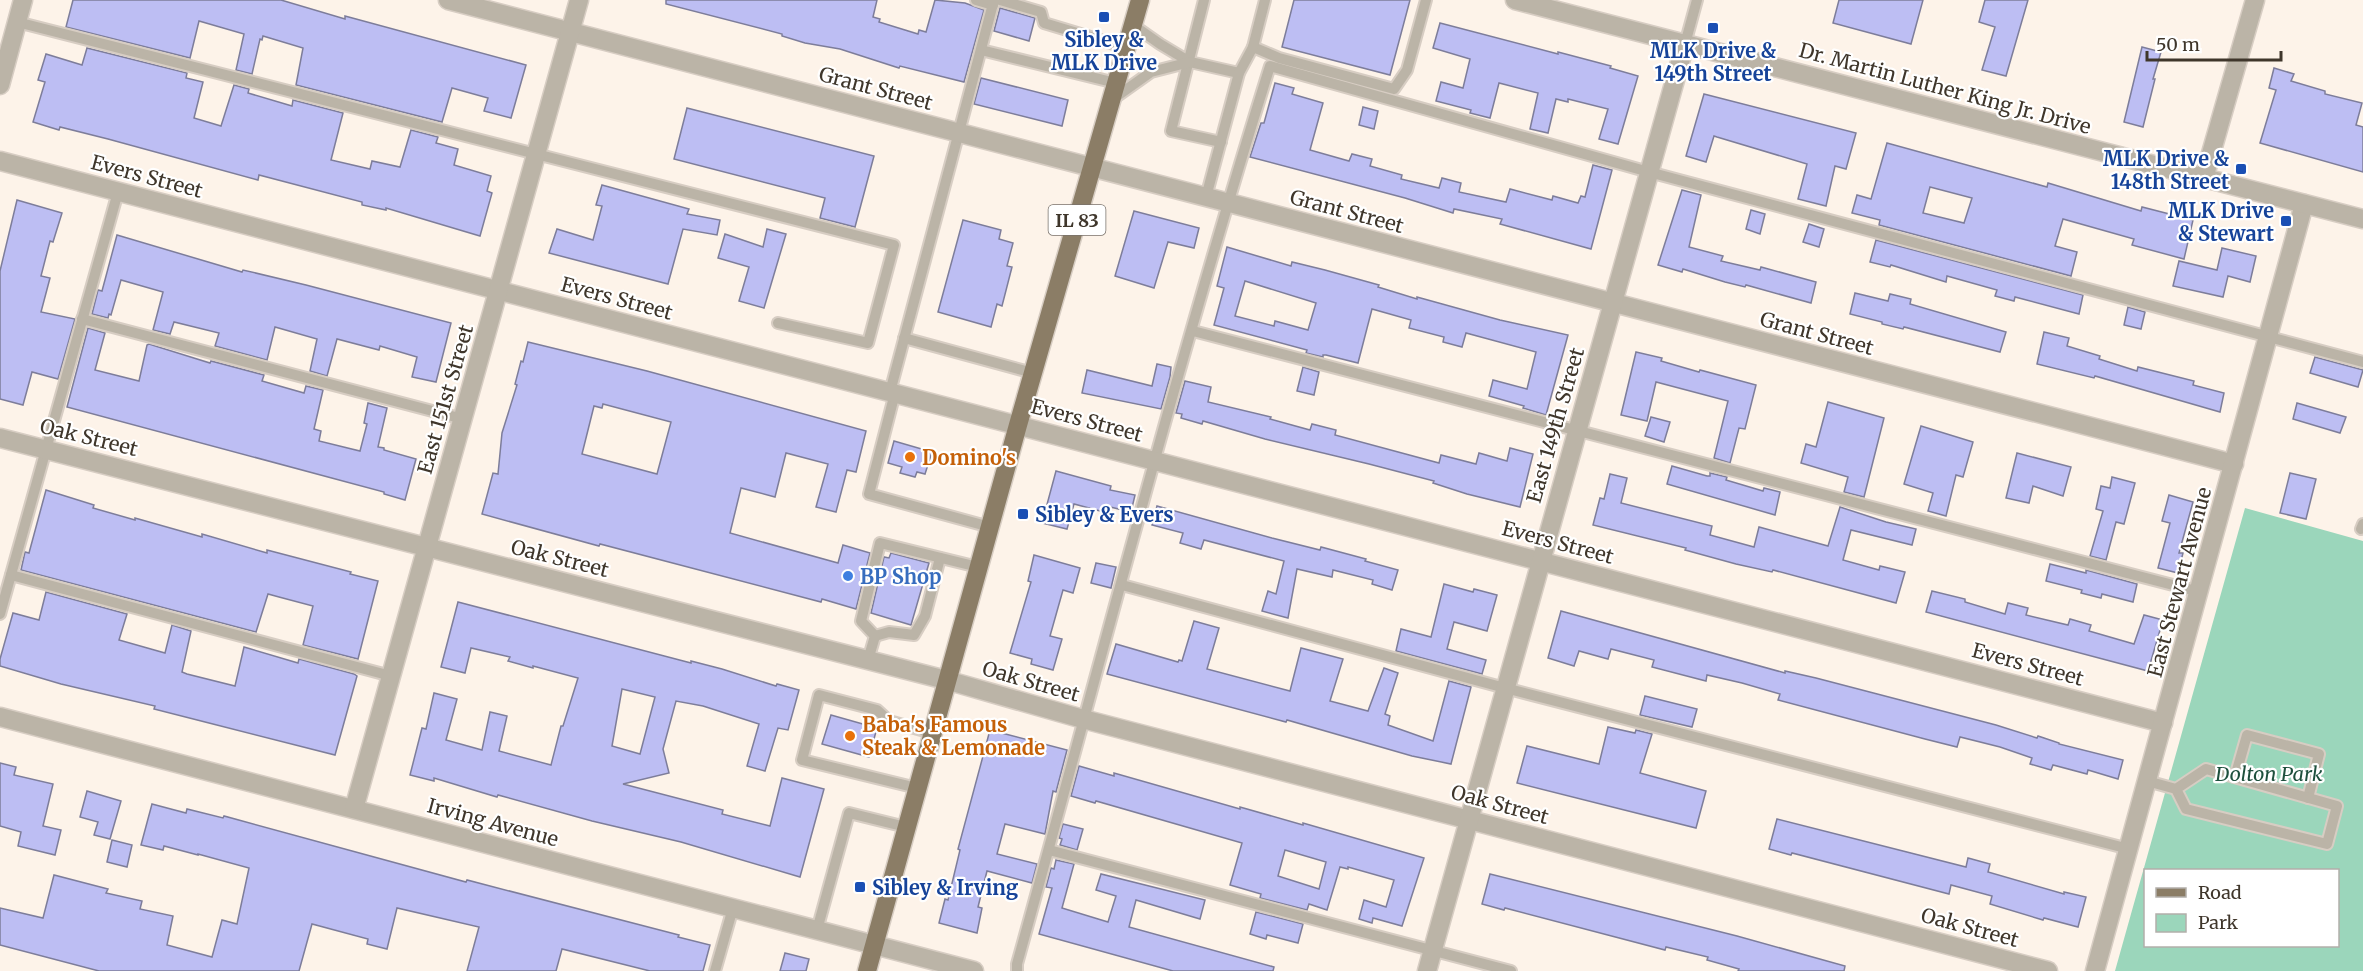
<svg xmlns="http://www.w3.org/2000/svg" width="2363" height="971" font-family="Merriweather,serif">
  <rect width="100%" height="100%" fill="#fdf3e9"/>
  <!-- green -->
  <path fill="#9bd6bb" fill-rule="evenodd" d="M2245,508L2363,541V971H2115ZM2146,870H2338V946H2146Z"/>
  <!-- building -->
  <g fill="#bdbef3" stroke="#7d7d9a" stroke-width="1.5" fill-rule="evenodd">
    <path d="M73,0H281L345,19V16L526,65L511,118L484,111L488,98L452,88L442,122L296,85L303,48L263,36L262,40L260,39L252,74L236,70L244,34L199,21L190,58L66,27Z"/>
    <path d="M666,0H877L873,17L880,19L879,22L918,34L919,30L926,32L935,0L965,3L984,10L964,82L900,66L899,68L840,49L805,43L782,36V34L666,4Z"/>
    <path d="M1294,0H1410L1390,75L1282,47Z"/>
    <path d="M1839,0H1923L1911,44L1833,23Z"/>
    <path d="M1985,0H2028L2006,76L1982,70L1995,27L1979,22Z"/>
    <path d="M1000,8L1035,18L1029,41L994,31Z"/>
    <path d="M1440,23L1558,54V52L1611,66L1610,68L1638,76L1618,144L1599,139L1608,109L1568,99V102L1556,99L1548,133L1530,129L1538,93L1499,83L1490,118L1470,113L1471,110L1436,101L1441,82L1463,88L1470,59L1433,48Z"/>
    <path d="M2142,47L2161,52L2153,79H2155L2143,127L2124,122Z"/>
    <path d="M87,48L187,73L186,78L203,82L194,118L221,126L234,85L249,89L248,93L292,106L293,100L343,113L331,160L370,169L372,161L400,167L411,130L438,137L436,143L458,149L454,165L491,176L487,191L492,193L480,236L386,208V210L362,205V202L259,175L258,180L108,139L60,127L59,130L33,122L45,82L38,80L46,54L82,65Z"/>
    <path d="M2274,68L2294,74L2291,81L2325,91V94L2362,103L2356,125L2363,127V172L2260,143L2276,90L2269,88Z"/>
    <path d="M981,78L1068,100L1062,126L974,104Z"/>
    <path d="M1275,83L1294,88L1292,94L1323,103L1310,150L1349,161L1352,154L1372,159L1370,166L1402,175L1401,179L1439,188L1442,178L1461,183L1459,192L1506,202L1510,189L1552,200L1553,196L1578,203L1581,196L1585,197L1593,165L1612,170L1591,249L1500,224L1502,219L1454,209L1453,213L1405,198L1250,157L1261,123H1264Z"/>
    <path d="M1704,94L1856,133L1846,169L1835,166L1826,206L1798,199L1807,164L1717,137L1714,136L1706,162L1686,156Z"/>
    <path d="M1363,107L1378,111L1374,129L1359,125Z"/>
    <path d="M687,108L874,156L855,227L820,218L825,198L674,159Z"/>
    <path d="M1887,143L2047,187L2048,183L2141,211L2142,207L2193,220L2184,259L2132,245L2134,239L2063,219L2055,246L2077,252L2071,276L1879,225L1880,220L1852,213L1857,195L1871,199ZM1930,187L1972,198L1964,223L1923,213Z"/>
    <path d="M602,185L689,209L687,214L720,220L717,235L683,229L668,284L549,253L557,229L593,240L602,206L596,205Z"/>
    <path d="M1682,190L1701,195L1689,247L1723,256L1721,261L1760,270L1761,267L1816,282L1811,303L1746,285L1745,287L1725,282L1683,269L1682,272L1658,265Z"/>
    <path d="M17,200L62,213L53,242L50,241L41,276L50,278L41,312L75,319L58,379L32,372L23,405L0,399V271Z"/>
    <path d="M1751,210L1765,214L1760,234L1746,229Z"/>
    <path d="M1134,211L1199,228L1194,248L1168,242L1154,288L1115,276Z"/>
    <path d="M963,220L1001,230L999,239L1013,243L1007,266L1012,267L1002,306L997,304L991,327L938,312Z"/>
    <path d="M1809,224L1824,229L1819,247L1803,242Z"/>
    <path d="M767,229L786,234L764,308L739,301L749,267L718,258L725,234L763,247Z"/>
    <path d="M117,235L242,272L243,270L306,285L451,323L436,382L412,377L417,357L380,346L379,350L337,339L327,376L310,371L317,339L275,327L267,360L215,346L219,333L174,322L170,334L153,330L163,292L121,280L111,315L109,314L108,318L92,314L98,290L102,291Z"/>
    <path d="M1876,240L2083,295L2079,314L2015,297L2014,301L1995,296L1997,290L1947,276L1946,282L1891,265L1890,267L1870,262Z"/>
    <path d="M1227,247L1291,266L1292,262L1325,270L1379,285L1378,287L1417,299V297L1500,320L1568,335L1546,415L1523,408L1524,406L1489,396L1493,380L1527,389L1536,352L1466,333L1462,347L1443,342L1444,337L1409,328L1411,320L1372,309L1358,363L1326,355H1323V357L1306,353L1307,350L1214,325L1224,288L1217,286ZM1245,281L1316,303L1308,330L1275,321L1274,326L1235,316Z"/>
    <path d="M2222,248L2256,256L2250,282L2228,276L2223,297L2173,286L2179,261L2217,270Z"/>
    <path d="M1855,293L1888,301L1890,294L1911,299L1910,304L2006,332L2000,352L1904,327L1903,329L1882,324V322L1850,314Z"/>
    <path d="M2128,307L2145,312L2141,329L2124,325Z"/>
    <path d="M88,328L105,333L95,370L139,381L147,345L149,344L210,363L211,361L264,375L262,381L304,393L306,386L323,390L314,429L321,431L319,441L360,451L367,424L364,423L368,403L387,408L378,447L384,448V450L416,459L405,500L384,494V492L67,407Z"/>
    <path d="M2044,332L2069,338L2067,346L2100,356L2099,359L2137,371L2138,367L2194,381L2193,385L2224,393L2220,412L2095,376L2094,378L2037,364Z"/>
    <path d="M528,342L647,371L866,431L856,472L847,470L836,512L816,507L828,464L786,453L775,497L741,488L730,533L838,563L843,545L870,553L856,609L822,599L821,602L600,544L599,546L482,514L493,473L498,474L502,433L517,385L515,384L521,361L523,362ZM603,404L671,422L657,474L582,454L594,406L602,408Z"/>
    <path d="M1636,352L1662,358L1661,361L1699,372L1700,370L1756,385L1745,429L1739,428L1730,463L1714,458L1728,401L1656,382L1647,421L1621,415Z"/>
    <path d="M2315,357L2363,370L2358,387L2310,373Z"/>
    <path d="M1157,364L1171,367L1170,377L1161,409L1082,393L1087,370L1152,386Z"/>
    <path d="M1303,367L1319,372L1314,395L1297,391Z"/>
    <path d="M1185,381L1211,387L1208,402L1271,417L1270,419L1310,430L1312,424L1336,430L1335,435L1439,463L1441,455L1476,464L1479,453L1507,461L1510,448L1533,454L1520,507L1467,494L1433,483L1434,481L1369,464L1265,439L1203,421L1202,424L1181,418L1182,414L1176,413Z"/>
    <path d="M1828,402L1884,418L1864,497L1844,492L1848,477L1801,463L1806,444L1816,447Z"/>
    <path d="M2297,403L2346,417L2340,433L2293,419Z"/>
    <path d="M1651,417L1670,422L1664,442L1645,436Z"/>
    <path d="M1921,426L1973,442L1963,477L1956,475L1946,516L1928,511L1933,493L1904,484Z"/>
    <path d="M894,441L932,452L925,474L917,472L915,477L900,473L902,467L888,463Z"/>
    <path d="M2017,453L2071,467L2063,496L2033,486L2029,503L2006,498Z"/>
    <path d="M1672,466L1707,476H1710V473L1727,477L1726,480L1763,491L1764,488L1780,492L1775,515L1667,484Z"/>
    <path d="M1056,471L1111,486L1110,490L1135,495L1131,512L1106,506L1104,512L1074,504L1067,529L1042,523Z"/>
    <path d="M2290,473L2316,479L2306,519L2280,513Z"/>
    <path d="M1610,474L1627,478L1621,503L1712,526L1710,535L1754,547L1759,527L1828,546L1840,507L1886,522L1916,529L1912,545L1851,530L1843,560L1879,570L1880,566L1905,572L1896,603L1773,570L1772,572L1736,564L1685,550L1686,548L1593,525L1600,498L1604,499Z"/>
    <path d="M2112,477L2135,483L2124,524L2116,522L2106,560L2090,556L2103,511L2096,509L2101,486L2110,488Z"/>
    <path d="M46,490L94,505L93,508L135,520V518L202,537V534L267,553V550L351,572L350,574L378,581L358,659L303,645L313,606L279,597L268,594L256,632L21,570L25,552L29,553Z"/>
    <path d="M2169,495L2193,502L2179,553H2183L2178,573L2158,568L2170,523L2162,521Z"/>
    <path d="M1157,506L1272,538L1320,550L1321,547L1366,559L1365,561L1398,570L1392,590L1372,584L1373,580L1333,570L1332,577L1297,569L1288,618L1262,611L1268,591L1276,594L1284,561L1204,540L1201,549L1180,543L1183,533L1152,525Z"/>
    <path d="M891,553L929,563L911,625L871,613L884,557L889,558Z"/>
    <path d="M1034,555L1080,568L1073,593L1063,590L1050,636L1062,639L1053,670L1031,664L1032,659L1010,653L1031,582L1028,581Z"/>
    <path d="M1096,563L1116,567L1111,588L1091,583Z"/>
    <path d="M2050,564L2086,573V570L2137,584L2133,602L2102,594L2101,598L2081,593L2082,590L2046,581Z"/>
    <path d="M1444,584L1473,592L1474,589L1497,595L1487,631L1454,622L1447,649L1486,660L1482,674L1396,651L1401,629L1431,637Z"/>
    <path d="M1932,591L1965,599V602L2005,614L2008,603L2028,608L2026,615L2068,625L2070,619L2091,625L2089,631L2134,644L2144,615L2163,620L2148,671L1926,612Z"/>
    <path d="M46,592L127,614L119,640L165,653L172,625L191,631L182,672L187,674L235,686L244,647L298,663L299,659L354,674L357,676L335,755L209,723L154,709L155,706L61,684L0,666V659L13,613L39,620Z"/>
    <path d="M458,602L691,663V661L722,669L776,686L777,684L799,690L788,730L778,728L765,771L747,766L759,724L703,706L676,701L663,749L669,773L623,784L723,810L722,814L770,826L782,778L824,789L800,877L681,842L592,821L498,795L497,797L434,778V781L410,775L422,728L426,729L434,693L457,699L446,740L482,750L490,712L507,716L499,751L551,765L561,726H563L578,678L533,666V668L508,661L510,657L471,648L465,673L441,667ZM622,689L655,697L640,754L612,746Z"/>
    <path d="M1561,611L1785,673V671L1816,678L1996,725L2037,738L2038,736L2059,743V744L2123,760L2118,779L2088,770L2087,774L2053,765L2051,770L2030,764L2032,758L2000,747L1960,737L1957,747L1925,739L1778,700L1780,694L1742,683L1707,675L1706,681L1652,667L1654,660L1611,649L1608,659L1579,651L1574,666L1548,658Z"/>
    <path d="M1194,621L1219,628L1207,669L1290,691L1301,648L1343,659L1330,701L1368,711L1384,668L1398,673L1385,714L1390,716L1388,725L1433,741L1449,681L1471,687L1451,764L1412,756L1287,720L1286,722L1107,674L1116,644L1178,662L1179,660L1182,661Z"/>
    <path d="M1645,696L1697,709L1692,727L1640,715Z"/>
    <path d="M831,715L877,728L869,757L822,744Z"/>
    <path d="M1608,727L1635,733L1636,730L1652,734L1640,773L1706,791L1696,828L1517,783L1527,746L1599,764Z"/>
    <path d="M990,730L1067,750L1056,792L1053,791L1045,834L1005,824L997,854L1037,864L1032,883L987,871L978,907L982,908L977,933L939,923L945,899L948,900L960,850L958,849Z"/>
    <path d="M0,763L16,767L14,775L53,784L43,826L61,830L55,855L18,846L21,832L0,826Z"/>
    <path d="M1079,766L1114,776V773L1240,809V807L1303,825V823L1424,858L1402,926L1373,918L1372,923L1359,919L1364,900L1386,907L1394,880L1348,867V869L1340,867L1327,910L1309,904L1307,910L1260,898L1261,894L1230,885L1242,843L1096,801L1095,803L1071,796ZM1285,850L1326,862L1319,889L1278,876Z"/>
    <path d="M87,791L121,801L110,839L94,835L98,822L80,817Z"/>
    <path d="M152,804L186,813L187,809L223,818L224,816L466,882L467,880L679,935L678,937L710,945L703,971H650L562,949L556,971H467L479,927L397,908L387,949L367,944L368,939L312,924L299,971H99L0,945V908L43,918L54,875L108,889L106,893L142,901L140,909L173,916L167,945L212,957L222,920L237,924L249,868L198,854V855L164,846L163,850L141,845Z"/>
    <path d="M1777,819L1966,867L1968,858L1990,864L1988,872L2064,894V892L2086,897L2078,927L2044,918L2043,920L1990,904L1992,896L1951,885L1949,894L1792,853L1791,855L1769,849Z"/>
    <path d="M1063,824L1083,829L1077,850L1060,845L1062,839L1059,838Z"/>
    <path d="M112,840L132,845L127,867L107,862Z"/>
    <path d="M1056,860L1074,864L1062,908L1108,922L1116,896L1096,890L1101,874L1205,900L1200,919L1136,900L1129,927L1274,967L1273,971H1173L1039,934L1052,888L1046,887L1051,868L1054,869Z"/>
    <path d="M1490,874L1737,936L1845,966L1844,971H1738L1739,969L1707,960L1708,957L1666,947L1665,950L1505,908L1504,910L1482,904Z"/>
    <path d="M1256,912L1303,924L1298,943L1267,935L1266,939L1250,934Z"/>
    <path d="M785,953L809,959L806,971H780Z"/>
  </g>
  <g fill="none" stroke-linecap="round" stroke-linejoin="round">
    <defs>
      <g id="service">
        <path d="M976,0L993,5"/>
        <path d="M1000,0L1041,12L1044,23L1127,48"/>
        <path d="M1204,0L1171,131L1221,142"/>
        <path d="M17,22L894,245L868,343L778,323"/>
        <path d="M1133,25L1160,44L1190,62L1239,73"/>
        <path d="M1685,44L1697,0"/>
        <path d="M1253,47L1279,58L1394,89L1407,70L1426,0"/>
        <path d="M981,50L1116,83"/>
        <path d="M1113,99L1151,72L1190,62"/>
        <path d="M1206,197L1239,73L1253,47L1265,0"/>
        <path d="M82,319L463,419"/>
        <path d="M1193,331L2200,592"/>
        <path d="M904,338L1033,373"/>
        <path d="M890,392L994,0"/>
        <path d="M895,393L869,494L990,527"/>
        <path d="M2361,529L2363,524"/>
        <path d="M11,575L391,676"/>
        <path d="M1122,585L1505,688L2129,849"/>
        <path d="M0,614L118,192"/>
        <path d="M875,636L889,632L914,635L925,616L940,558"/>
        <path d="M868,660L875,636L861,621L880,543L978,567"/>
        <path d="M2235,777L2247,735L2319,754L2308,798"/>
        <path d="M2147,781L2176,789L2186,809L2327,844L2337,806L2206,769L2176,789"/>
        <path d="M917,788L802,760L819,695L877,710L889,721L932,733"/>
        <path d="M1049,850L1511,971"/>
        <path d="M817,930L849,813L906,827"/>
        <path d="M715,971L733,908"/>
        <path d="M1017,971V964C1100,665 1177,363 1270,66L1649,172L2363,362"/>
      </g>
      <g id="minor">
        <path d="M448,0L2234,464"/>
        <path d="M0,85L23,0"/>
        <path d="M0,161L2163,723"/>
        <path d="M2204,178L2255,0"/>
        <path d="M0,438L946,680L1083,719L2048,971"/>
        <path d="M0,717L974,971"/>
        <path d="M354,809L579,0"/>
        <path d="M1427,971L1685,44"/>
        <path d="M2095,971L2304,204"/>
      </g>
      <path id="tertiary" d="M1515,0L2363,219"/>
      <path id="primary" d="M867,971L1018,425L1140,0"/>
    </defs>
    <!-- service casing -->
    <use href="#service" stroke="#d7cdc3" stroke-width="14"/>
    <!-- minor casing -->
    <use href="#minor" stroke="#d7cdc3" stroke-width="21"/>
    <!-- tertiary casing -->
    <use href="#tertiary" stroke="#d7cdc3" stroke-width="21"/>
    <!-- primary casing -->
    <use href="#primary" stroke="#d7cdc3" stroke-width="21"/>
    <!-- service -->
    <use href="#service" stroke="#bbb4a7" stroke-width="10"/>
    <!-- minor -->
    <use href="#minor" stroke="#bbb4a7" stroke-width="18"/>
    <!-- tertiary -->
    <use href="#tertiary" stroke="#bbb4a7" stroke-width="18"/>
    <!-- primary -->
    <use href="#primary" stroke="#8b7d66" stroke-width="18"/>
  </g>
  <!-- markers -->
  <g fill="#1a4fb4" stroke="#fff" stroke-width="2">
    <rect x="1098" y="11" width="12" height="12" rx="3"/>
    <rect x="1707" y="22" width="12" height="12" rx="3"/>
    <rect x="2235" y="163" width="12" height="12" rx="3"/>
    <rect x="2280" y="215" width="12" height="12" rx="3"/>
    <rect x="1017" y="508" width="12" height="12" rx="3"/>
    <rect x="854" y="881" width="12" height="12" rx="3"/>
  </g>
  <g fill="#e8710a" stroke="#fff" stroke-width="2">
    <circle cx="910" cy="457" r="6"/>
    <circle cx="850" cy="736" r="6"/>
  </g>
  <circle fill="#3f7fe0" stroke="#fff" stroke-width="2" cx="848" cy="576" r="6"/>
  <g text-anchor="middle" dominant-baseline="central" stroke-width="4.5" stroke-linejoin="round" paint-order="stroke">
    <!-- shield labels -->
    <rect fill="#fff" stroke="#79726b" stroke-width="1.5" x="1048.5" y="205" width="57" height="30" rx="4.5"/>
    <g font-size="18" font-weight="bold" fill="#3f362b">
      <text x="1077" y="220">IL 83</text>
    </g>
    <!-- transit labels -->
    <g font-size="20" font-weight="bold" fill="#164399" stroke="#fff">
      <text x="1104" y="39">Sibley &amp;<tspan x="1104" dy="23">MLK Drive</tspan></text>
      <text x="1713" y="50">MLK Drive &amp;<tspan x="1713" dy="23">149th Street</tspan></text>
      <text x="2229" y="158" text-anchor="end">MLK Drive &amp;<tspan x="2229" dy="23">148th Street</tspan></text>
      <text x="2274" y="210" text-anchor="end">MLK Drive<tspan x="2274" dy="23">&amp; Stewart</tspan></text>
      <text x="1035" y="514" text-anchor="start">Sibley &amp; Evers</text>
      <text x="872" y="887" text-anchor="start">Sibley &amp; Irving</text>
    </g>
    <!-- street labels -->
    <g font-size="20" fill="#3f362b" stroke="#fff">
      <text transform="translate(876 88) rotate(15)">Grant Street</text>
      <text transform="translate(1945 88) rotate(15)">Dr. Martin Luther King Jr. Drive</text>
      <text transform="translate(147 176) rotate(15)">Evers Street</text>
      <text transform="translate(1347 211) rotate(15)">Grant Street</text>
      <text transform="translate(617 298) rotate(15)">Evers Street</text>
      <text transform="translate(1817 333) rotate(15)">Grant Street</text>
      <text transform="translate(445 399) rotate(-74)">East 151st Street</text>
      <text transform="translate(1087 420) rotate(15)">Evers Street</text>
      <text transform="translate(1555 425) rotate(-74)">East 149th Street</text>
      <text transform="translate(89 437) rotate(14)">Oak Street</text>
      <text transform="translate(1558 542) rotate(15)">Evers Street</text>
      <text transform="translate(560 558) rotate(14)">Oak Street</text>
      <text transform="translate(2179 582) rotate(-75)">East Stewart Avenue</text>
      <text transform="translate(2028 664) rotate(15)">Evers Street</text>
      <text transform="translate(1031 681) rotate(16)">Oak Street</text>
      <text transform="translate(1500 804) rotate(15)">Oak Street</text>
      <text transform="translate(493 822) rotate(15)">Irving Avenue</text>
      <text transform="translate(1970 927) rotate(15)">Oak Street</text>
    </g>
    <!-- food labels -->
    <g font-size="20" font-weight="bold" fill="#c56008" stroke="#fff" text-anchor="start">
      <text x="922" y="457">Domino's</text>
      <text x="862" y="724">Baba's Famous<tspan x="862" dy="23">Steak &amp; Lemonade</tspan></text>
    </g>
    <!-- shop labels -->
    <g font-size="20" font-weight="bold" fill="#366cbe" stroke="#fff" text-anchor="start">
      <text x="860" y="576">BP Shop</text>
    </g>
    <!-- park labels -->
    <g font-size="20" font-style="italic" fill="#1e503d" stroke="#fff">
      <text x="2269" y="773">Dolton Park</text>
    </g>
  </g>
  <!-- legend -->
  <rect x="2144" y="869" width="195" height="78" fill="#ffffff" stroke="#b2afaa" stroke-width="1.5"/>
  <rect x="2156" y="888" width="30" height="9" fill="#8b7d66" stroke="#b2afaa" stroke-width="1.5"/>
  <text x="2198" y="899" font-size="18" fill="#3f362b">Road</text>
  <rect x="2156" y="914" width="30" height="18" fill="#9bd6bb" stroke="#b2afaa" stroke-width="1.5"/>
  <text x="2198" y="929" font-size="18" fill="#3f362b">Park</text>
  <!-- scale -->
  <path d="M2147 51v9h134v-9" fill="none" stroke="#3f362b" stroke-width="3"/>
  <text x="2156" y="51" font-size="18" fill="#3f362b" stroke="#ffffff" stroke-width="4.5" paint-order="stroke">50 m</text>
</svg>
